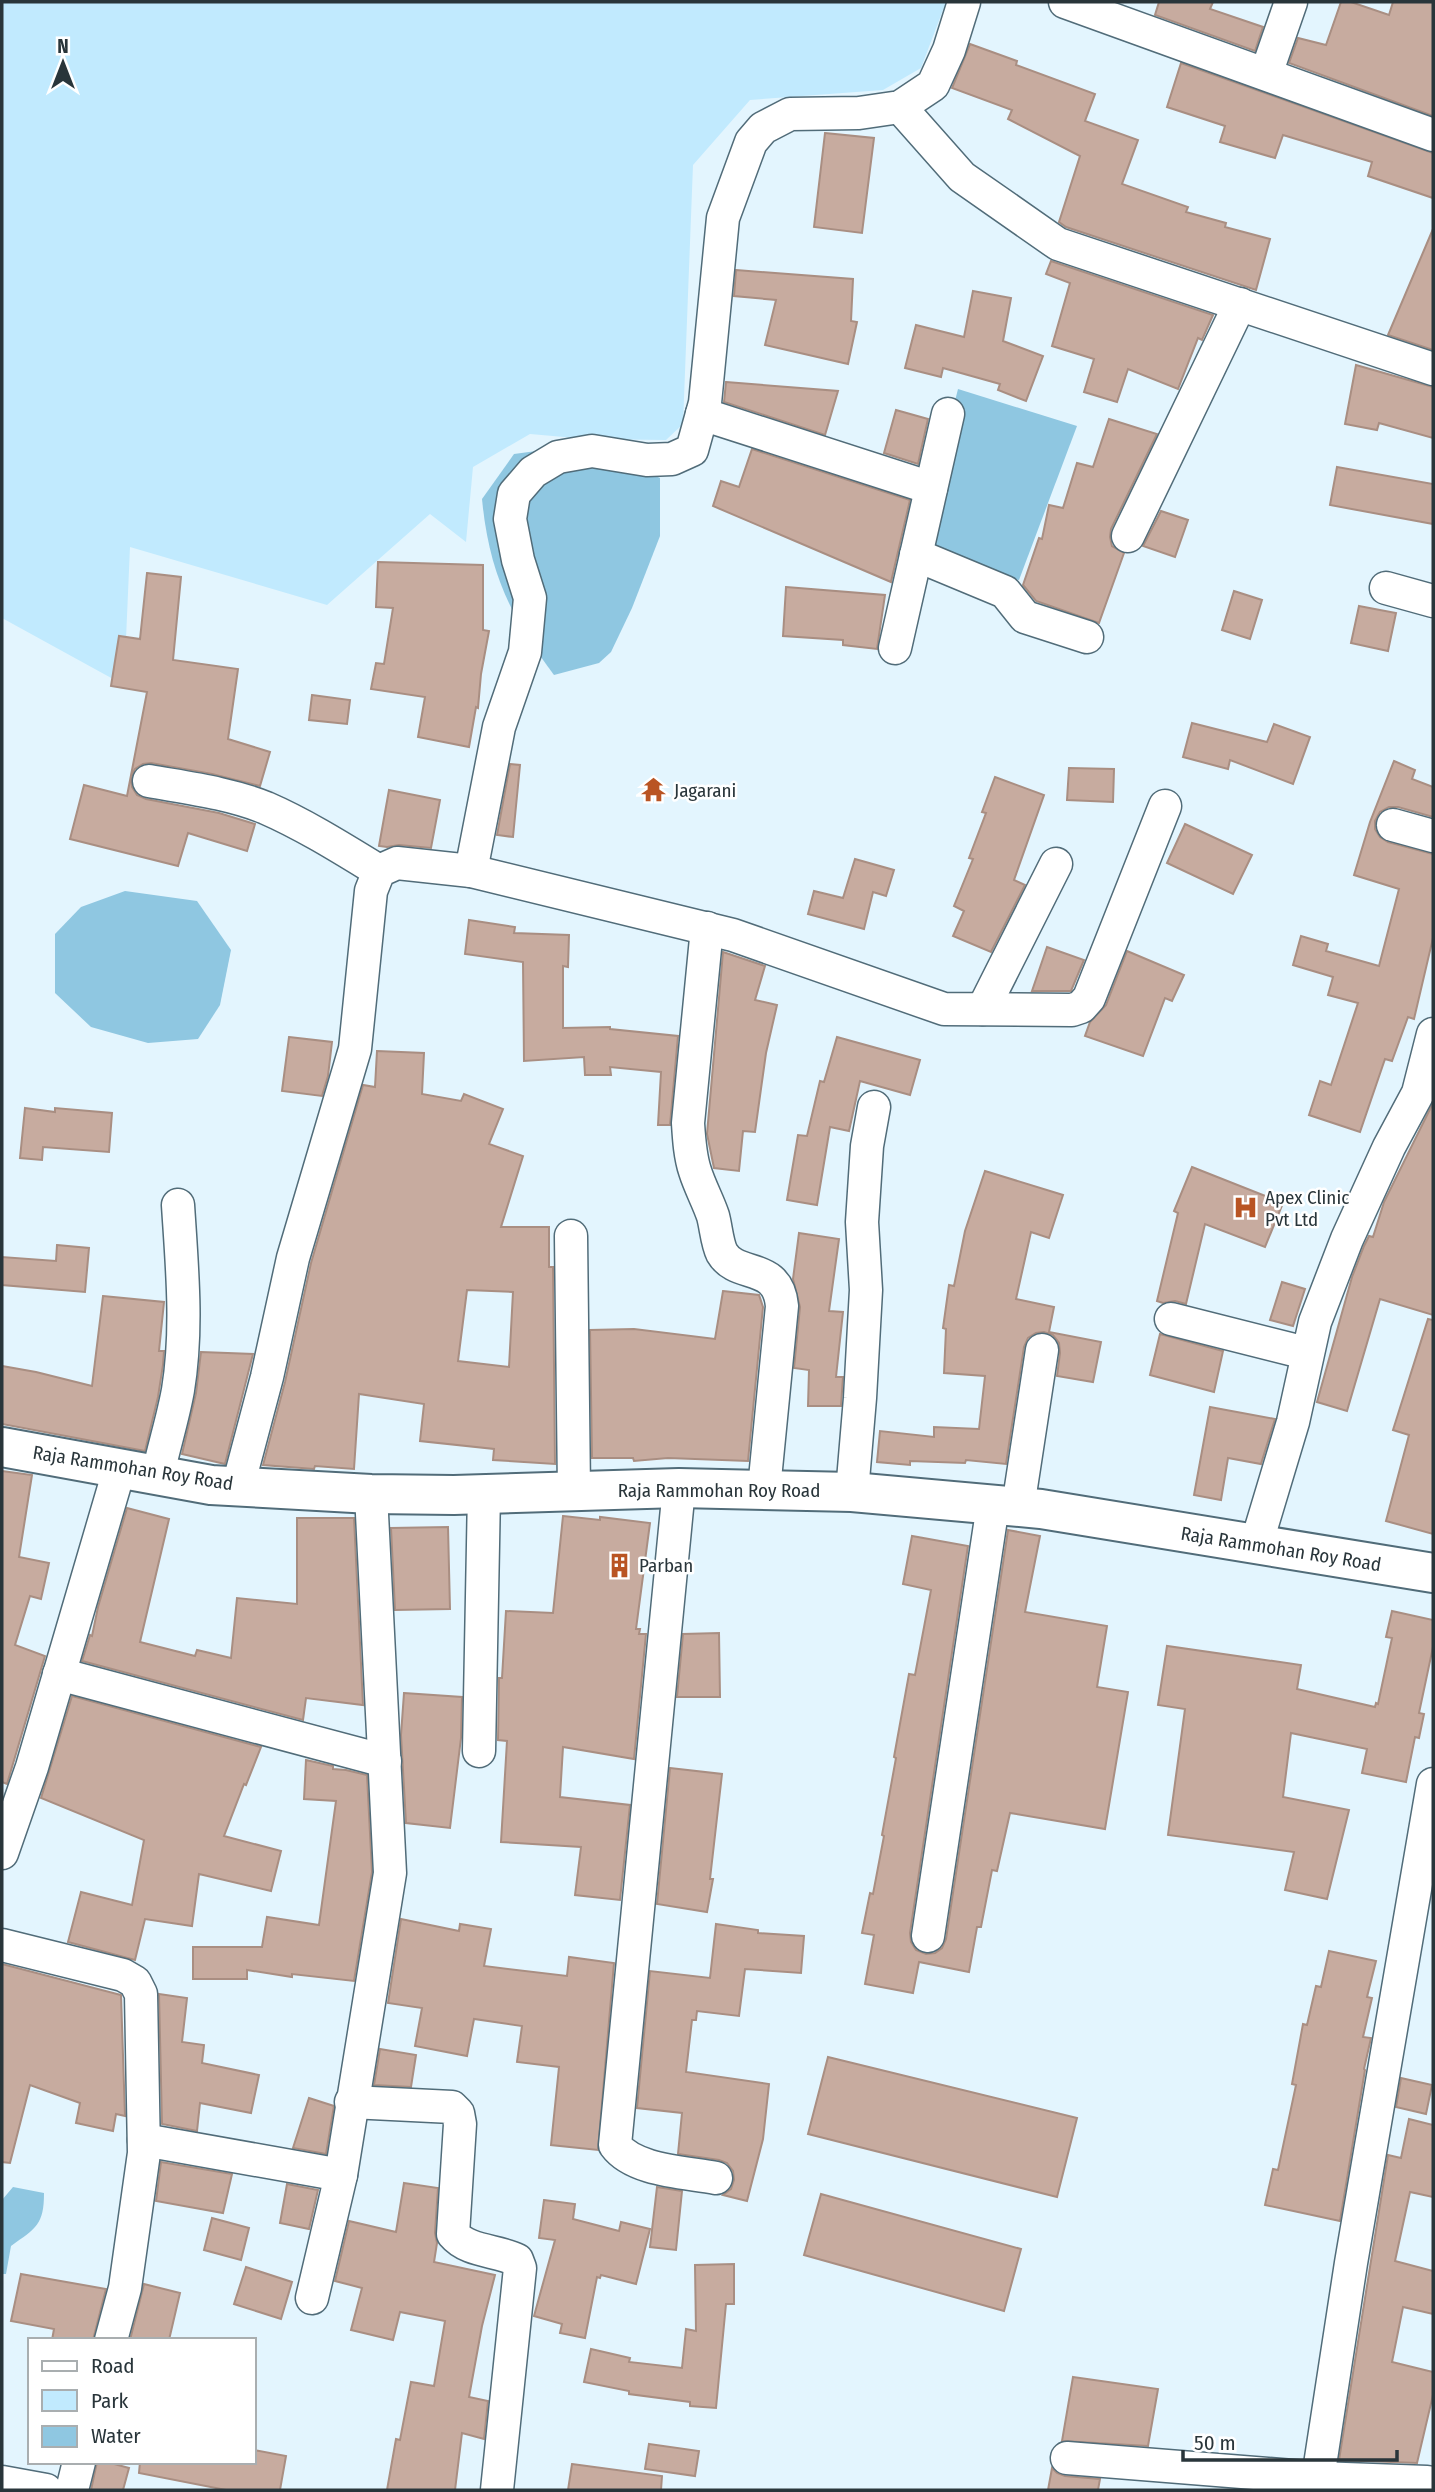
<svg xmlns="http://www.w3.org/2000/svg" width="1435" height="2492" font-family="'Fira Sans Condensed',sans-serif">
  <rect width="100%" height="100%" fill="#e3f5fe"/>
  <!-- green -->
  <path fill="#c1eafe" d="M2,2H946L921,68L883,90L750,100L693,165L683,424L666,440L587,439L530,434L473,467L466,542L430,514L327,605L130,547L124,685L2,618Z"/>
  <!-- water -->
  <g fill="#8fc7e1">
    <path d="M958,389L1077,426L1019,580L942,569L928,542V507Z"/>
    <path d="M566,447L639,468L660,478V536L632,608L611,652L599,663L554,675C510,616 489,572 482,499L514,454Z"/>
    <path d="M125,891L197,901L231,950L220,1005L198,1039L148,1043L91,1027L55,993V934L81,907Z"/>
    <path d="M13,2187L44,2193C44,2225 36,2228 11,2246L6,2274H2V2200Z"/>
  </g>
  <!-- building -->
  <g fill="#c7ab9f" stroke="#a98e82" stroke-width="2" fill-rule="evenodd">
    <path d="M1159,2H1213L1210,9L1263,27L1255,51L1155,15Z"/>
    <path d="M1341,2H1351L1389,15L1393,2H1433V116L1289,63L1298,38L1326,45Z"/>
    <path d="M970,44L1017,61L1016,65L1095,94L1085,121L1138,140L1122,184L1188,207L1186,212L1226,223L1225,227L1270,239L1256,290L1066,227L1059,222L1080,156L1008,119L1012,110L952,88Z"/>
    <path d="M1181,63L1433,153V198L1368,176L1372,162L1283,135L1275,158L1220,142L1225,126L1167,107Z"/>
    <path d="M825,133L874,138L862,233L814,227Z"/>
    <path d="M1433,229V350L1388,335Z"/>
    <path d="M1051,261L1213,315L1202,340L1198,338L1178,389L1128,369L1117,402L1084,392L1094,359L1052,346L1070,283L1046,274Z"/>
    <path d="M736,270L853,279L851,321L857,322L848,364L765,345L776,300L734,296Z"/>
    <path d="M973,291L1011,298L1003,341L1043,356L1026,401L998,390L1000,384L943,368L941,377L905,368L916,325L964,337Z"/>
    <path d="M1356,365L1433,387V438L1379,423L1377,430L1345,424Z"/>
    <path d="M726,382L838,391L825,435L724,402Z"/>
    <path d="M896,410L928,419L918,464L884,453Z"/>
    <path d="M1109,419L1157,434L1111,529L1110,537L1112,546L1124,553L1099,623L1036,601L1023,585L1039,538L1042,539L1049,505L1063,508L1077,463L1093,467Z"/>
    <path d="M752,449L910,500L891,582L713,506L721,481L739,487Z"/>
    <path d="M1337,467L1433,484V524L1330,505Z"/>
    <path d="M1161,511L1188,520L1175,557L1143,546Z"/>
    <path d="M378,562L483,565V630L489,631L481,674L478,708L476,707L469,747L418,737L425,697L371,689L376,663L384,664L393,608L376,607Z"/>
    <path d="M147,573L181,577L173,660L238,669L228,739L270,752L260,786L212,774L151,763L143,764L135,769L131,777L132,787L137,795L146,799L219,813L255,824L247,851L188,833L178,866L70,839L84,785L127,796L147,692L111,686L119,636L140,639Z"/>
    <path d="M786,587L885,595L877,649L843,645V640L783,636Z"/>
    <path d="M1234,591L1262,600L1250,639L1222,630Z"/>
    <path d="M1359,606L1396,613L1388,651L1351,643Z"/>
    <path d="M312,695L350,700L347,724L309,720Z"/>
    <path d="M1192,723L1267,742L1274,724L1310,737L1293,784L1230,760L1228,769L1183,757Z"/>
    <path d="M1394,761L1415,770L1412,779L1433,787V817L1398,807H1389L1380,812L1375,821V829L1380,837L1388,842L1433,854V938L1414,1019L1408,1017L1392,1061L1385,1059L1360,1132L1309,1115L1320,1081L1331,1085L1358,1003L1328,995L1333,977L1293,965L1301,936L1328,944L1326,951L1379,966L1399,889L1354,875L1370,822Z"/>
    <path d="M510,764L520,765L513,837L497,835Z"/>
    <path d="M1069,768L1114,769L1113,802L1067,800Z"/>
    <path d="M995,777L1044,795L1014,880L1025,885L991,952L953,936L964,911L954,906L973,859L969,858L986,813L982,812Z"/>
    <path d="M389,790L440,800L431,848L399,845L387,847L379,846Z"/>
    <path d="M1185,824L1252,855L1233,894L1167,863Z"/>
    <path d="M855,859L894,870L886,896L873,892L864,929L808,914L814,891L843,898Z"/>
    <path d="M469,920L515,927L514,933L569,935L568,967L563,966V1028L610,1027V1029L678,1036L670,1125H658L661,1072L610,1067L611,1075H585L584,1057L524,1061L523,962L465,954Z"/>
    <path d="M1047,947L1084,960L1071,991H1032Z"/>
    <path d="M1127,951L1184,975L1172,1001L1165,998L1143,1056L1085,1036L1090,1022L1106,1005Z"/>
    <path d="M723,952L765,966L755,1000L777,1005L766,1053L755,1132L743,1131L739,1171L714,1168L707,1134Z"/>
    <path d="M289,1037L332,1042L328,1076L322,1096L282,1091Z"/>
    <path d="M837,1037L920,1060L910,1095L860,1081L849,1131L830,1127L817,1205L787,1200L798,1135L807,1136L820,1081L824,1082Z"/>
    <path d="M377,1051L424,1053L422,1094L461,1101L464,1094L503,1109L489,1144L523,1156L501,1227H549V1267H553L555,1464L493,1460L494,1449L420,1441L424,1404L359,1394L354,1469L315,1466L314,1469L263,1465L285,1382L311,1263L363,1085L375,1087ZM467,1290L513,1292L509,1367L458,1361Z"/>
    <path d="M1433,1103V1315L1380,1299L1347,1411L1317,1402L1352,1277L1364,1246L1369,1236L1373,1237L1384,1202Z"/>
    <path d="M25,1108L55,1112V1108L112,1113L109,1152L43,1147L42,1160L20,1158Z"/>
    <path d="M1192,1167L1283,1203L1265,1247L1205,1224L1186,1304L1175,1301L1163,1303L1157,1301L1178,1213L1174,1211Z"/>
    <path d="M985,1171L1063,1195L1049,1238L1031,1232L1016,1299L1054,1307L1049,1332L1101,1342L1093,1382L1057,1376L1060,1353L1059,1343L1053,1335L1044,1332L1036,1333L1028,1338L1024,1347L1006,1464L966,1460L965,1463L910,1461V1465L877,1462L880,1431L934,1437V1427L979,1429L985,1376L944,1373L946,1329L943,1328L949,1285L954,1286L965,1231Z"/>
    <path d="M799,1233L839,1239L829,1311L843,1312L836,1377H843L841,1406H808L809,1370L794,1368L800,1307L793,1279Z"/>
    <path d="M57,1245L89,1248L85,1292L2,1285V1257L56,1261Z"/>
    <path d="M1282,1282L1305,1289L1293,1326L1270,1320Z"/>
    <path d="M723,1291L759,1295L763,1307L748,1461L668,1458L634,1461L633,1458H592L590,1330L634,1329L715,1339Z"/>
    <path d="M103,1296L164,1302L159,1351H164L163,1365L158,1397L145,1451L2,1424V1366L36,1372L92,1386Z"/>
    <path d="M1428,1319L1433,1320V1534L1386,1521L1409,1435L1393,1430Z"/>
    <path d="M1160,1334L1223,1351L1214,1392L1150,1375Z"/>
    <path d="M201,1352L253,1354L225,1464L182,1454L196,1393Z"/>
    <path d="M1210,1407L1275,1419L1261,1464L1228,1458L1221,1500L1194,1495Z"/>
    <path d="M2,1471L32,1475L19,1557L49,1563L41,1599L30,1596L15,1645L45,1656L7,1784L2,1782Z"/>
    <path d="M127,1508L169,1519L140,1642L195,1656L197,1650L231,1658L237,1598L297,1604V1518H354L363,1705L306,1698L303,1720L82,1661L90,1635L92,1636L98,1607Z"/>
    <path d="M563,1516L600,1520V1517L650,1523L636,1629H640L639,1634H646L634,1759L563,1747L560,1797L630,1805L620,1900L575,1895L581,1847L501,1842L507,1741L498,1740L499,1678H502L506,1611L553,1613Z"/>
    <path d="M448,1527L450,1609L395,1610L391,1528Z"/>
    <path d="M1008,1530L1040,1536L1025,1612L1107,1626L1097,1687L1128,1692L1105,1829L1010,1813L997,1871L992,1870L981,1927H977L969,1972L919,1962L913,1993L865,1984L874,1935L862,1933L870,1893L873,1894L884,1836L882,1835L896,1758L894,1757L909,1674L915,1675L931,1590L903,1584L912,1536L968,1546L910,1933L911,1942L916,1950L926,1954L935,1953L942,1948L946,1939Z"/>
    <path d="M1392,1611L1433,1620V1647L1419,1713L1424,1714L1419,1738L1415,1737L1406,1782L1362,1773L1367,1749L1291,1733L1283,1797L1349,1810L1327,1899L1285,1890L1294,1852L1168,1835L1185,1709L1158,1705L1167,1646L1301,1665L1297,1689L1375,1707L1376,1703L1378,1704L1392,1638L1386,1637Z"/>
    <path d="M719,1633L720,1697H677L683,1634Z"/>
    <path d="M404,1693L462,1697L461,1738L450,1828L406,1823L401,1735Z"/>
    <path d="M72,1696L261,1747L246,1785L244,1784L224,1836L281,1851L271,1891L199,1874L192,1926L145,1919L135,1960L68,1942L81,1892L132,1905L144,1840L41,1798Z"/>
    <path d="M306,1760L333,1766V1769L346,1770L367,1775L372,1872L354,1981L292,1974V1977L247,1970V1979H193V1947H262L267,1917L319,1925L336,1801L304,1799Z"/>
    <path d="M670,1768L722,1774L710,1879H713L707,1912L657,1904Z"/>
    <path d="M401,1919L459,1931L460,1924L491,1929L484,1966L567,1976L569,1957L614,1963L598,2150L551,2145L559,2067L517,2062L522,2026L474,2019L467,2056L415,2046L422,2008L388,2003Z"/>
    <path d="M716,1924L758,1930V1933L804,1936L801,1973L745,1969L739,2016L697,2011L696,2020H692L686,2072L769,2084L763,2139L747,2201L723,2195L731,2189L734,2180L733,2171L727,2163L719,2160L678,2154L682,2113L637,2108L650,1971L710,1978Z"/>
    <path d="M1329,1951L1376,1961L1367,1997L1372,1998L1363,2037L1371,2038L1364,2069L1365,2070L1340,2221L1265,2205L1273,2169L1278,2170L1296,2085L1292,2084L1303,2024L1307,2025L1316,1986L1321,1987Z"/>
    <path d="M2,1964L121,1995L125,2116L116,2114L113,2131L76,2123L80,2103L30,2085L10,2163L2,2162Z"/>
    <path d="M159,1994L187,1998L182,2042L204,2045L202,2063L259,2075L251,2113L200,2103L197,2131L162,2124Z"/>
    <path d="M380,2049L416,2055L411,2087L374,2085Z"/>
    <path d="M828,2057L1077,2118L1057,2197L808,2134Z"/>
    <path d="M1401,2078L1432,2085L1426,2114L1396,2107Z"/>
    <path d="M309,2098L334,2106L326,2154L293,2148Z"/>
    <path d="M1409,2119L1433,2125V2197L1410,2192L1395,2261L1433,2271V2314L1403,2307L1392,2362L1433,2372V2395L1417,2463L1339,2460L1388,2155L1401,2158Z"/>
    <path d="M161,2162L232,2174L223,2213L156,2201Z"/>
    <path d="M404,2183L438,2188L435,2233L437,2243L434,2262L495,2275L482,2326L469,2397L488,2401L484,2439L462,2433L455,2490H387L396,2439L400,2440L411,2382L434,2386L445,2321L400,2312L393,2340L351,2330L362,2288L335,2281L349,2221L396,2232Z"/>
    <path d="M287,2184L318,2190L309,2229L280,2223Z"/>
    <path d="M657,2187L682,2191L676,2250L650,2247Z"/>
    <path d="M821,2194L1021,2249L1004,2311L804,2255Z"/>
    <path d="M544,2200L575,2204L573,2219L619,2231L621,2222L650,2229L636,2284L601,2275L600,2278L597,2277L585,2338L560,2333L562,2324L534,2316L555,2240L539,2238Z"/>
    <path d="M212,2218L249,2228L241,2260L204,2250Z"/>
    <path d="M734,2264V2304H726L716,2408L690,2406V2402L629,2394V2391L584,2382L591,2349L630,2358L629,2362L682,2368L686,2329L696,2331L695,2265Z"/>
    <path d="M246,2267L292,2282L281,2319L234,2304Z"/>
    <path d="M21,2274L106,2289L93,2340H52L54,2329L11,2321Z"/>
    <path d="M144,2284L180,2293L169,2340H130Z"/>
    <path d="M1073,2377L1158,2389L1148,2446L1062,2441Z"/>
    <path d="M649,2444L699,2451L695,2476L645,2469Z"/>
    <path d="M254,2450L286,2456L280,2490H226L139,2473L140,2462H254Z"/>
    <path d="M97,2462H107L129,2468L123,2490H91Z"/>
    <path d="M572,2464L662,2476L661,2490H568Z"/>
    <path d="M1052,2468L1057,2473L1065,2476L1100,2479L1098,2490H1048Z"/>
  </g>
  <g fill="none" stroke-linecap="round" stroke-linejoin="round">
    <defs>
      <g id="minor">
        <path d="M1065,2L1433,135"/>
        <path d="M1266,74L1291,2"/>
        <path d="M900,107L962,177L1058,244L1433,369"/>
        <path d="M702,414L931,488"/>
        <path d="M1128,536L1240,304"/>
        <path d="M916,555L1005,592L1025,617L1087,637"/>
        <path d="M1386,588L1433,601"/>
        <path d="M895,648L948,414"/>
        <path d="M149,781C188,788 229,793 266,808C305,825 343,849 379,871"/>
        <path d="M1393,825L1433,836"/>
        <path d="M471,871L499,727L525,652L530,598L518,560L510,519L514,494L533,472L558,457L592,451L647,460L672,459L692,450L705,403L723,218L751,142L763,128L790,114L859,113L900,107L933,85L949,50L964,2"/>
        <path d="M707,928L688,1123C689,1139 690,1156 695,1171C700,1187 708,1201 713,1216C716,1227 717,1243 722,1253C737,1279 778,1261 782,1306L764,1489"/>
        <path d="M983,1009L1056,864"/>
        <path d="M571,1236L574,1491"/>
        <path d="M1171,1319L1306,1353"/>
        <path d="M158,1474C164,1446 173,1418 178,1390C188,1329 182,1267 178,1205"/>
        <path d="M238,1486L267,1377L293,1258L355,1049L371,891L379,871L397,863L471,871L733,935L944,1009L1072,1010L1081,1007L1089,998L1165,806"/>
        <path d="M679,1488L615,2145C634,2171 685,2172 716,2178"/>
        <path d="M852,1492L860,1398L866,1290L862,1222L867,1146L874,1107"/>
        <path d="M1018,1507L1042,1350"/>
        <path d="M1256,1545L1293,1422L1315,1322L1347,1239L1389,1147L1418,1093L1433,1034"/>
        <path d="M59,1674L385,1761"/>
        <path d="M479,1751L484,1493"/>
        <path d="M2,1853L32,1767L120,1467"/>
        <path d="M928,1936L993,1505"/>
        <path d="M2,1945L123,1975L135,1982L141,1994L144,2153L125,2288L111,2340"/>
        <path d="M351,2102L452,2107L458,2113L460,2124L453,2234C468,2252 497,2250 517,2260L520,2268L497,2490"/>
        <path d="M144,2140L341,2175"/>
        <path d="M312,2298L341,2175L390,1873L371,1494"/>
        <path d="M1067,2458L1318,2478L1427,2482"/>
        <path d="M2,2482L46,2490"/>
        <path d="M72,2490L79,2462"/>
        <path d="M1320,2490L1318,2478L1351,2263L1433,1784"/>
      </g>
      <path id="major" d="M2,1447L211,1485L371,1494L454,1495L679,1488L852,1492L1041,1509L1433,1573"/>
    </defs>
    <!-- minor casing -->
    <use href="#minor" stroke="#516c79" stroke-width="35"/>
    <!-- major casing -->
    <use href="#major" stroke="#516c79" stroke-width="42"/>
    <!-- minor -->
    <use href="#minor" stroke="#fff" stroke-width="32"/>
    <!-- major -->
    <use href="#major" stroke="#fff" stroke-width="38"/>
  </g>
  <!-- icons -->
  <defs>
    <symbol id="temple-bare" viewBox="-9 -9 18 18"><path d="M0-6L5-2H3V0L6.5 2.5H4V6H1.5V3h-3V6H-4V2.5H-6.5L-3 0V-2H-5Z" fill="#b95423" stroke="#fff" stroke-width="2.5" paint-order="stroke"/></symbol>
    <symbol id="hospital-bare" viewBox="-9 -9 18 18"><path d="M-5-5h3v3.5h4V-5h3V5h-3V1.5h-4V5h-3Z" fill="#b95423" stroke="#fff" stroke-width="2.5" paint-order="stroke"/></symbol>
    <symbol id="building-bare" viewBox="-9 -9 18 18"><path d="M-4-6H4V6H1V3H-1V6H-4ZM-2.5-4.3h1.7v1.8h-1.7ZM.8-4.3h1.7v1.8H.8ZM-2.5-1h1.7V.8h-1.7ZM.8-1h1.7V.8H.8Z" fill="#b95423" stroke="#fff" stroke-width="2.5" paint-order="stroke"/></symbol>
  </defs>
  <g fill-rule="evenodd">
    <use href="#temple-bare" x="636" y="772" width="35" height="35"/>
    <use href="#hospital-bare" x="1228" y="1190" width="35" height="35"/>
    <use href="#building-bare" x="602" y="1548" width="35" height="35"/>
  </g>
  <g text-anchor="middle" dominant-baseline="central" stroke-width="5" stroke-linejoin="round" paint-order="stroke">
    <!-- poi labels -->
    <g font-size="19" fill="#29353a" stroke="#fff" text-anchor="start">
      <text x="674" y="790">Jagarani</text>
      <text x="1265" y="1197">Apex Clinic<tspan x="1265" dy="22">Pvt Ltd</tspan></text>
      <text x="639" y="1565">Parban</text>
    </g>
    <!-- street labels -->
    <g font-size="19" fill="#29353a" stroke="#fff">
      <text transform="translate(133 1468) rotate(9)">Raja Rammohan Roy Road</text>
      <text x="719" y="1490">Raja Rammohan Roy Road</text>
      <text transform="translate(1281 1549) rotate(9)">Raja Rammohan Roy Road</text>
    </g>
  </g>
  <!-- border -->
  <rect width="1435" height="2492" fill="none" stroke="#29353a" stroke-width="7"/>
  <!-- legend -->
  <rect x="28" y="2338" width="228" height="126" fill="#ffffff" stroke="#a9aeb0" stroke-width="2"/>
  <rect x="42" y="2361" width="35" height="10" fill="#ffffff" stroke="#a9aeb0" stroke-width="2"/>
  <text x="91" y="2373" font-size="21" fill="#29353a">Road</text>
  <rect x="42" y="2390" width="35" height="21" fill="#c1eafe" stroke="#a9aeb0" stroke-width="2"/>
  <text x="91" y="2408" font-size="21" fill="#29353a">Park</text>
  <rect x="42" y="2426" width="35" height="21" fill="#8fc7e1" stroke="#a9aeb0" stroke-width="2"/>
  <text x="91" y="2443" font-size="21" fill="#29353a">Water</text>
  <!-- north arrow -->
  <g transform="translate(63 63)" stroke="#ffffff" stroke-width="5" paint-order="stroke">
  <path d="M0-5L12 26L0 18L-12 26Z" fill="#29353a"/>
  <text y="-10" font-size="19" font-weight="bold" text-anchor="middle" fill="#29353a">N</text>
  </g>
  <!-- scale -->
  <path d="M1183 2450v10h214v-10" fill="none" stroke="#29353a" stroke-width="3.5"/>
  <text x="1194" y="2450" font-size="21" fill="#29353a" stroke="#ffffff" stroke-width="5" paint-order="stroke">50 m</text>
</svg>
